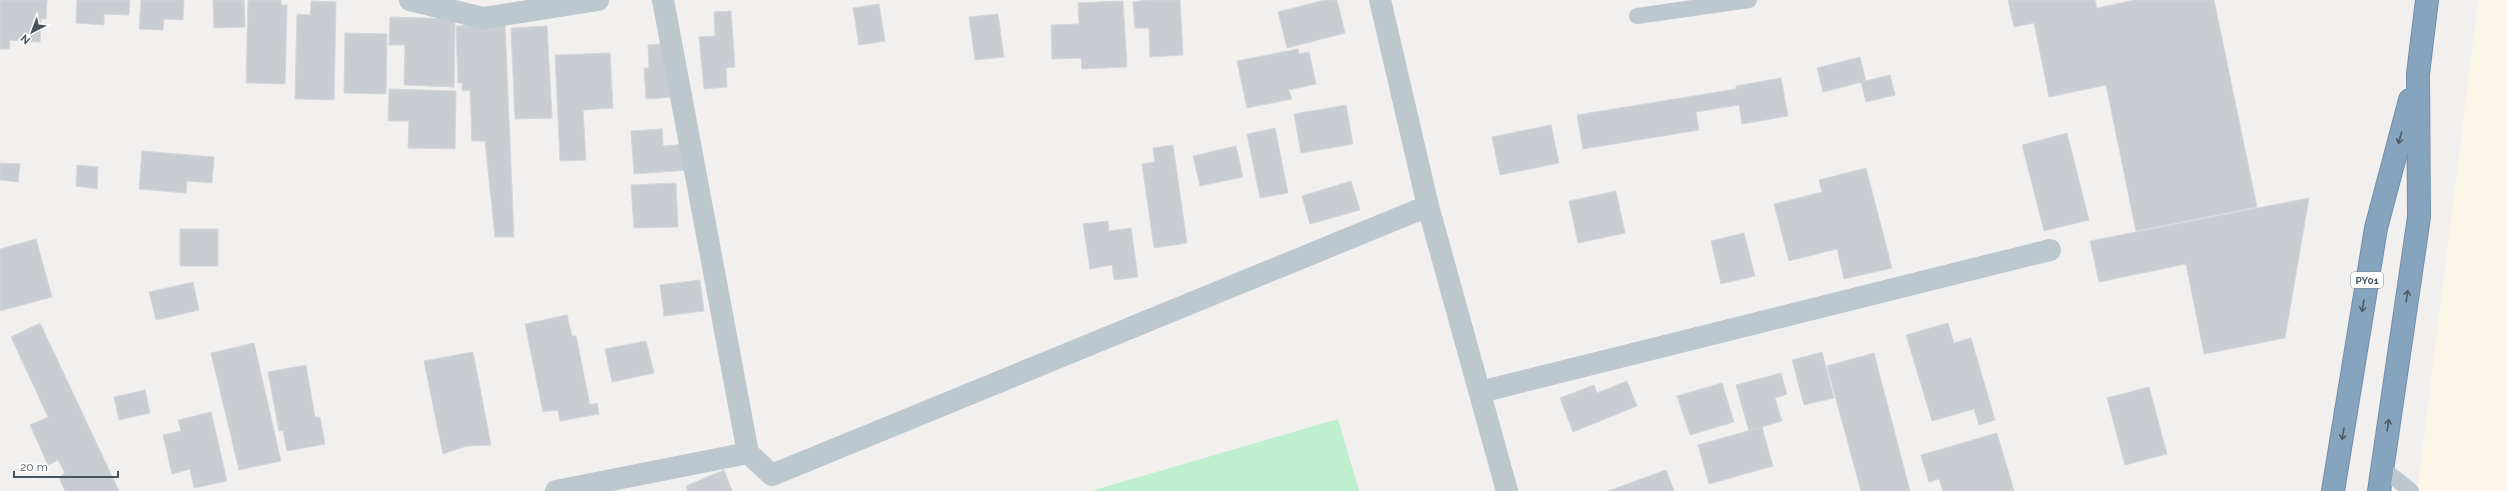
<svg xmlns="http://www.w3.org/2000/svg" width="2507" height="491" font-family="Raleway,sans-serif">
  <rect width="100%" height="100%" fill="#f2efef"/>
  <!-- commercial -->
  <path fill="#fcf6e9" d="M2478,0H2507V491H2417Z"/>
  <!-- green -->
  <path fill="#beefcf" d="M1338,419L1359,491H1091Z"/>
  <!-- building -->
  <g fill="#c9cdd2" stroke="#d3d6db">
    <path d="M0,0H47L46,19H41L40,42L10,40L9,49H0Z"/>
    <path d="M77,0H130L129,15L104,14V25L76,23Z"/>
    <path d="M141,0H184L183,20L164,19L163,30L139,29Z"/>
    <path d="M213,0H244L245,27L214,28Z"/>
    <path d="M248,0H281V5H287L285,84L246,83Z"/>
    <path d="M1147,0H1180L1183,55L1150,57L1149,28H1135L1133,2Z"/>
    <path d="M1325,0H1337L1345,33L1287,48L1278,12Z"/>
    <path d="M2008,0H2095L2097,8L2135,0H2214L2257,207L2136,231L2106,85L2049,97L2034,23L2014,27Z"/>
    <path d="M311,1L336,2L334,100L295,99L297,14L310,15Z"/>
    <path d="M1123,1L1127,67L1082,69L1081,58L1052,59L1051,25L1079,24L1078,3Z"/>
    <path d="M879,4L885,41L859,45L853,8Z"/>
    <path d="M731,11L735,67L726,68L727,87L704,89L699,37L715,36L714,12Z"/>
    <path d="M998,14L1004,57L975,60L969,17Z"/>
    <path d="M390,17L455,19L454,87L404,85L405,45H389Z"/>
    <path d="M505,24L514,237H495L485,141H472L470,90L462,91V83H458L456,26Z"/>
    <path d="M547,26L552,118L515,119L511,28Z"/>
    <path d="M345,33L387,34L386,94L344,93Z"/>
    <path d="M669,43L673,97L646,99L644,68H649L648,45Z"/>
    <path d="M1298,49L1299,54L1309,52L1316,84L1289,90L1292,99L1247,108L1237,61Z"/>
    <path d="M610,53L613,108L583,110L586,160L560,161L555,55Z"/>
    <path d="M1860,57L1866,81L1823,92L1817,68Z"/>
    <path d="M1890,75L1895,95L1866,102L1861,82Z"/>
    <path d="M1781,78L1788,116L1742,124L1739,105L1696,112L1699,130L1583,149L1577,115L1736,89V86Z"/>
    <path d="M389,89L456,91L455,149L408,148L409,121H388Z"/>
    <path d="M1346,105L1353,144L1301,153L1294,114Z"/>
    <path d="M1551,125L1559,163L1500,175L1492,137Z"/>
    <path d="M1275,128L1288,193L1260,198L1247,134Z"/>
    <path d="M662,129L663,146L687,144L689,170L634,174L631,131Z"/>
    <path d="M2067,133L2089,220L2044,231L2022,145Z"/>
    <path d="M1173,145L1187,243L1154,248L1142,164L1155,162L1153,148Z"/>
    <path d="M1236,146L1243,177L1200,186L1193,156Z"/>
    <path d="M142,151L214,157L212,183L187,181L186,193L139,189Z"/>
    <path d="M0,163L20,164L18,182L0,180Z"/>
    <path d="M77,165L98,167L97,189L76,186Z"/>
    <path d="M1866,168L1892,268L1844,279L1837,249L1789,261L1774,204L1822,192L1819,180Z"/>
    <path d="M1351,181L1360,210L1310,224L1302,196Z"/>
    <path d="M676,183L678,227L634,228L631,185Z"/>
    <path d="M1616,191L1625,233L1578,243L1569,201Z"/>
    <path d="M2309,198L2285,338L2204,354L2186,264L2099,282L2090,241Z"/>
    <path d="M1108,221L1109,231L1131,228L1138,277L1114,280L1112,265L1090,269L1083,224Z"/>
    <rect x="180" y="229" width="38" height="37"/>
    <path d="M1744,233L1755,276L1721,284L1711,241Z"/>
    <path d="M36,239L52,297L0,311V249Z"/>
    <path d="M700,280L704,311L664,316L660,285Z"/>
    <path d="M193,282L199,310L156,320L149,292Z"/>
    <path d="M567,315L572,336H576L590,405L597,403L599,414L560,421L558,410L543,412L525,324Z"/>
    <path d="M40,323L119,491H65L59,477L65,473L58,460L48,465L30,425L48,417L11,337Z"/>
    <path d="M1948,323L1954,343L1971,338L1995,420L1979,425L1974,409L1932,421L1906,335Z"/>
    <path d="M646,341L654,373L612,382L605,349Z"/>
    <path d="M254,343L281,461L239,470L211,353Z"/>
    <path d="M473,352L491,445L467,446L443,454L424,361Z"/>
    <path d="M1822,352L1834,398L1804,405L1792,360Z"/>
    <path d="M1874,353L1910,491H1861L1827,366Z"/>
    <path d="M306,365L315,417H320L325,444L287,451L283,430L279,431L268,372Z"/>
    <path d="M1781,373L1787,394L1775,398L1782,421L1749,431L1736,385Z"/>
    <path d="M1627,381L1637,406L1573,432L1560,398L1594,385L1597,393Z"/>
    <path d="M1722,383L1734,422L1690,435L1677,396Z"/>
    <path d="M2149,387L2167,454L2125,465L2107,398Z"/>
    <path d="M145,390L150,413L119,420L114,397Z"/>
    <path d="M211,412L227,481L194,488L190,469L172,474L163,435L181,431L178,420Z"/>
    <path d="M1762,427L1773,466L1709,484L1698,445Z"/>
    <path d="M1997,433L2014,491H1943L1939,479L1929,482L1921,455Z"/>
    <path d="M724,470L732,491H688L686,486Z"/>
    <path d="M1666,470L1674,491H1608Z"/>
  </g>
  <g fill="none" stroke-linecap="round" stroke-linejoin="round">
    <defs>
      <g id="highway">
        <path d="M2333,491L2376,228L2410,100"/>
        <path d="M2379,491L2419,217L2418,74L2427,0"/>
      </g>
    </defs>
    <!-- highway casing -->
    <use href="#highway" stroke="#728faa" stroke-width="24"/>
    <!-- lane -->
    <g stroke="#bdc7ce" stroke-width="16">
      <path d="M1637,16L1749,0"/>
      <path d="M2382,468L2411,491"/>
    </g>
    <!-- street -->
    <g stroke="#bdc7ce" stroke-width="22">
      <path d="M410,0L483,18L598,0"/>
      <path d="M663,0L748,453L772,475L1428,206"/>
      <path d="M1380,0L1428,206L1507,491"/>
      <path d="M1480,392L2050,250"/>
      <path d="M556,491L748,453"/>
    </g>
    <!-- highway -->
    <use href="#highway" stroke="#87a4be" stroke-width="22"/>
  </g>
  <!-- one-way arrows -->
  <defs><path id="oneway-shaft" d="M-6 0H5M1.5-3L5.5 0L1.5 3" fill="none" stroke-width="1.6" stroke-linecap="round" stroke-linejoin="round"/></defs>
  <g stroke="#4d5c67">
    <use href="#oneway-shaft" transform="translate(2400 138) rotate(105)"/>
    <use href="#oneway-shaft" transform="translate(2407 296) rotate(-82)"/>
    <use href="#oneway-shaft" transform="translate(2363 306) rotate(99)"/>
    <use href="#oneway-shaft" transform="translate(2388 425) rotate(-82)"/>
    <use href="#oneway-shaft" transform="translate(2343 434) rotate(99)"/>
  </g>
  <g text-anchor="middle" dominant-baseline="central" stroke-width="4" stroke-linejoin="round" paint-order="stroke">
    <!-- shield labels -->
    <rect fill="#fff" stroke="#7e878e" stroke-width="1" x="2351" y="272" width="32" height="16" rx="3"/>
    <g font-size="10" font-weight="bold" fill="#47545d">
      <text x="2367" y="280">PY01</text>
    </g>
  </g>
  <!-- north arrow -->
  <g transform="translate(32 32) rotate(222)" stroke="#ffffff" stroke-width="3" paint-order="stroke">
  <path d="M0-3L7 15L0 10L-7 15Z" fill="#47545d"/>
  <text y="-6" font-size="11" font-weight="bold" text-anchor="middle" fill="#47545d">N</text>
  </g>
  <!-- scale -->
  <path d="M14 471v6h104v-6" fill="none" stroke="#47545d" stroke-width="2"/>
  <text x="20" y="471" font-size="12" fill="#47545d" stroke="#ffffff" stroke-width="3" paint-order="stroke">20 m</text>
</svg>
